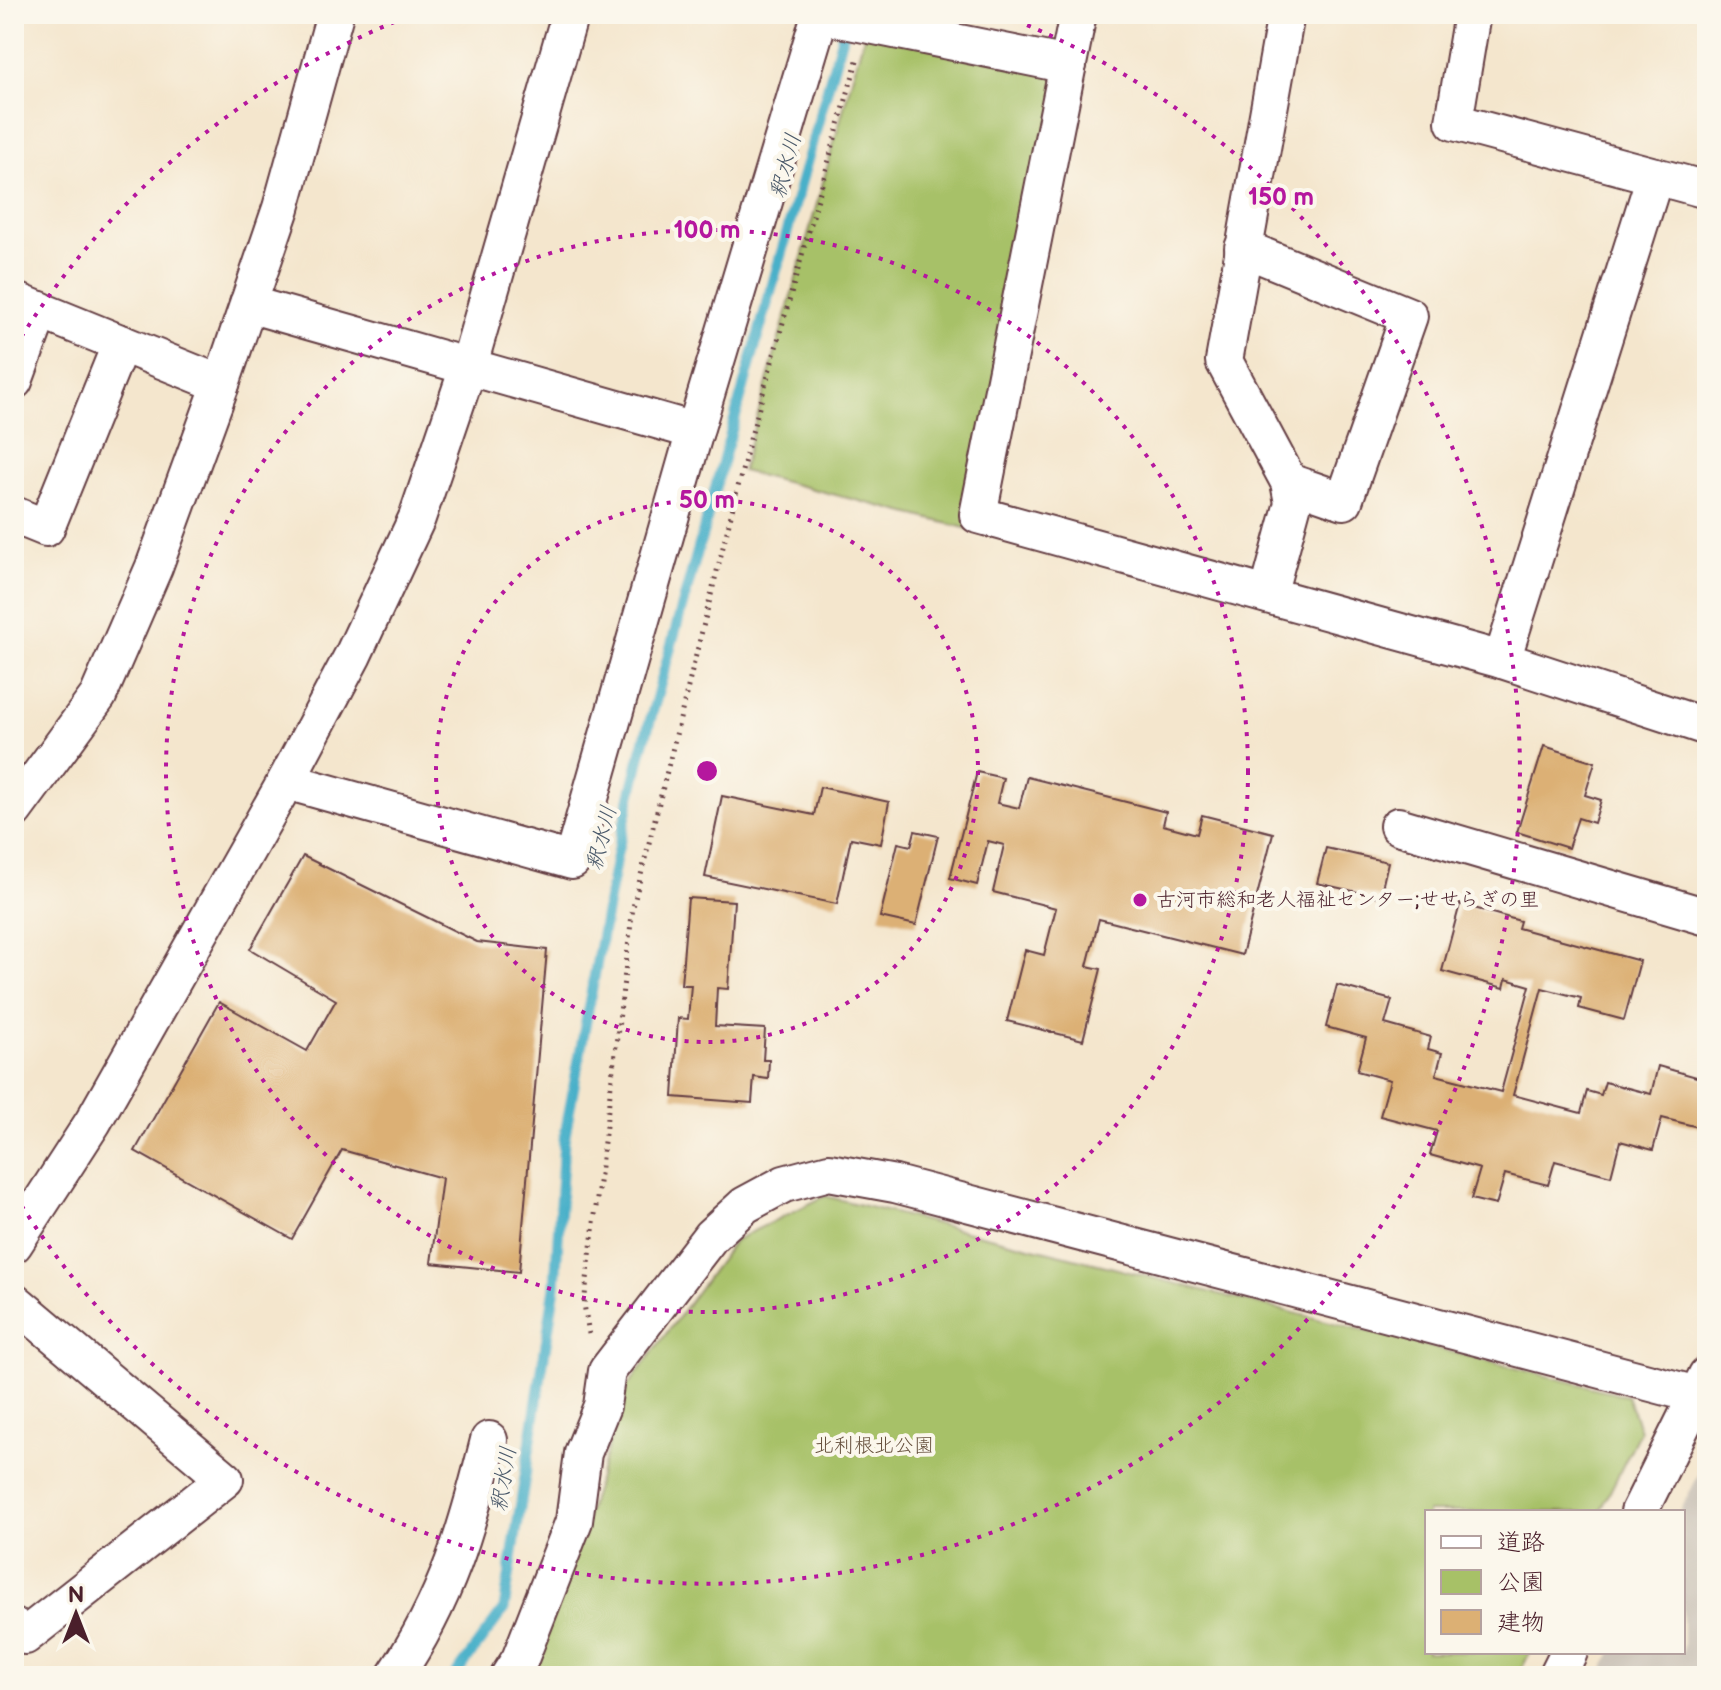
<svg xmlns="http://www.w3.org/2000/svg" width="1721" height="1690" font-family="'Balsamiq Sans','Klee One',sans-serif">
  <rect width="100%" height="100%" fill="#fbf7ec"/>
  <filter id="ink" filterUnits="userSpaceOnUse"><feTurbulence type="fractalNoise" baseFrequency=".0125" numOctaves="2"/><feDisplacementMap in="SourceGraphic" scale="16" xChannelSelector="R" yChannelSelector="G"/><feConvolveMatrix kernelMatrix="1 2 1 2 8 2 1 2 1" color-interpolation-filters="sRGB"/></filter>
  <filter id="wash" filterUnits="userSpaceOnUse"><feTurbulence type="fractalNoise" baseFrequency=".006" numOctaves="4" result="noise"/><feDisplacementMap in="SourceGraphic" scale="32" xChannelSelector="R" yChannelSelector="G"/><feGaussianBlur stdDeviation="1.8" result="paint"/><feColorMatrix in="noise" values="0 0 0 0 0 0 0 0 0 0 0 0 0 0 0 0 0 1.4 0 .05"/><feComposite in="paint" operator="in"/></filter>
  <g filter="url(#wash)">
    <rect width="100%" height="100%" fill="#f4e6cd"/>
    <!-- industrial -->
    <path fill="#cbc3b8" d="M1707,1457V1676H1600L1611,1652H1683V1512H1680Z"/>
    <!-- green -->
    <g fill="#a7c167" stroke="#787049" stroke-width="2">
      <path d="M867,25L1065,75L969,529L742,471Z"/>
      <path d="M825,1196L1627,1396L1640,1431L1600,1512H1427V1652H1530L1518,1676H524L568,1577L627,1387L735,1240Z"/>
    </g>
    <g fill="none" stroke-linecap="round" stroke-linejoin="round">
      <!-- stream -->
      <path stroke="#4ab0c9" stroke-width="11" d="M455,1676L504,1609L555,1287L564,1140L617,853L641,753L845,26"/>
    </g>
    <g id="blocks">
      <!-- building -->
      <g fill="#dcb074">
        <path d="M1544,746L1595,762L1585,795L1601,800L1594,823L1578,818L1568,848L1517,832Z"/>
        <path d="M977,772L1003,778L997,803L1019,808L1027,777L1166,812L1163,825L1197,834L1202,815L1273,833L1242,955L1099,919L1087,966L1101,969L1083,1040L1007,1021L1025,950L1044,955L1056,908L993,892L1004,845L988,841L977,885L950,878Z"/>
        <path d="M820,787L889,802L881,844L851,838L837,904L705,877L722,796L814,815Z"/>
        <path d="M915,831L938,836L916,925L880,917L898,843L911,846Z"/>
        <path d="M1326,848L1388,862L1380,897L1317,883Z"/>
        <path d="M303,856L477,942L547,950L519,1272L431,1263L442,1178L342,1150L292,1239L135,1151L219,1002L307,1051L336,1000L250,949Z"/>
        <path d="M688,898L734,901L728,989L717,988L715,1026L765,1029L763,1060H769L768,1079L754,1077L752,1103L673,1097L678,1018L688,1019L691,985H681Z"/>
        <path d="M1460,904L1520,921L1518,928L1640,961L1624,1020L1579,1008L1581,998L1542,988L1513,1095L1581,1113L1587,1091L1601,1095L1605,1082L1651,1094L1658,1066L1707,1080V1108L1702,1128L1662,1118L1653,1150L1620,1141L1611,1176L1555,1161L1548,1185L1505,1174L1496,1205L1471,1199L1480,1169L1430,1155L1437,1131L1380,1116L1390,1080L1357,1071L1366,1038L1326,1027L1337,985L1392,1000L1385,1024L1431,1037L1428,1049L1442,1053L1436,1075L1501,1092L1530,986L1506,979L1504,988L1442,971Z"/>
      </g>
    </g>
  </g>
  <g filter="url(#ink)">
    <use href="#blocks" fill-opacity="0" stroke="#643d43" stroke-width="2"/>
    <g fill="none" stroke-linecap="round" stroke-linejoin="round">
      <defs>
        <g id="minor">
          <path d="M1078,14L978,515L1502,660L1707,727"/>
          <path d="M1472,14L1454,122L1707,190"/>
          <path d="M1243,248L1409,316L1344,501L1289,482"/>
          <path d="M14,300L221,384"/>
          <path d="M248,304L695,431"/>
          <path d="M14,381L40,310"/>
          <path d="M14,515L46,528L121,343"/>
          <path d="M1268,595L1293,503L1289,482L1224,361L1286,14"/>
          <path d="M1502,660L1655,176"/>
          <path d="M286,781L572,861L695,431L820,15L1068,65"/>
          <path d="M14,810L98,696L154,567L221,384L281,208L335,14"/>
          <path d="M1398,826L1707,917"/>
          <path d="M14,1244L93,1122L286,781L353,655L417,518L468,368L570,14"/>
          <path d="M14,1301L225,1479L25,1636L14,1627"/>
          <path d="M1639,1512L1707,1375"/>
          <path d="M395,1676C447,1599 467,1529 489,1440"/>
          <path d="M509,1676L520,1659L574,1521L583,1453L602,1406L607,1371L711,1236L745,1205L784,1184L829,1172L895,1184L1697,1395"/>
          <path d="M1557,1676L1569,1652"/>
        </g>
      </defs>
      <!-- minor casing -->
      <use href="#minor" stroke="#643d43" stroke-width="40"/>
      <!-- path -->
      <path stroke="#643d43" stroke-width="5" stroke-dasharray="2 6" stroke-linecap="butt" d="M589,1334L584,1304L633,907L749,443L858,57"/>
      <!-- minor -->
      <use href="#minor" stroke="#fff" stroke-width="36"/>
    </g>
  </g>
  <!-- distance rings -->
  <g fill="none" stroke="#b5179e" stroke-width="4" stroke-dasharray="4 8">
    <circle cx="707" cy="771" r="271"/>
    <circle cx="707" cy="771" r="541"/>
    <path d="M15 347A812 812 0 0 1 409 16M1005 16A812 812 0 1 1 15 1195"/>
  </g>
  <!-- markers -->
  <circle fill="#b5179e" stroke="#fbf7ec" stroke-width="3" cx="1140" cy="900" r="8"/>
  <g text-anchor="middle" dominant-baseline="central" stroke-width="8" stroke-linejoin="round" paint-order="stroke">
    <!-- poi labels -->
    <g font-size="20" fill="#4a1f2b" stroke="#fbf7ec" text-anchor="start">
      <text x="1156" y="900">古河市総和老人福祉センター;せせらぎの里</text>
    </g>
    <!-- park labels -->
    <g font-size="20" fill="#66503d" stroke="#fbf7ec">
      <text x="874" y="1446">北利根北公園</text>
    </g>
    <!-- water labels -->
    <g font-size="22" font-style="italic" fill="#4a596a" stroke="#fbf7ec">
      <text transform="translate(786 166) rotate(-75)">釈水川</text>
      <text transform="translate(602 838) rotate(-76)">釈水川</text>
      <text transform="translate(504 1479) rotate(-81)">釈水川</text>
    </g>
  </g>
  <circle cx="707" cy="771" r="12" fill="#b5179e" stroke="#fbf7ec" stroke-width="4"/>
  <g font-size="24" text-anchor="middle" font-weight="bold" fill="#b5179e" stroke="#fbf7ec" stroke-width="8" stroke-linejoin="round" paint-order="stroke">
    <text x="1281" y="205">150 m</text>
    <text x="707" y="238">100 m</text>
    <text x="707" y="508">50 m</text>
  </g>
  <!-- margin -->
  <rect width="1721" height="1690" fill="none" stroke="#fbf7ec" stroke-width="48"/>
  <!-- legend -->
  <rect x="1425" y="1510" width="260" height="144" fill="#fbf7ec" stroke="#b4a19f" stroke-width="2"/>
  <rect x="1441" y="1536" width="40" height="12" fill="#ffffff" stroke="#b4a19f" stroke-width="2"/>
  <text x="1497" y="1550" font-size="24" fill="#4a1f2b">道路</text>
  <rect x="1441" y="1570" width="40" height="24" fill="#a7c167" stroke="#b4a19f" stroke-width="2"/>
  <text x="1497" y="1590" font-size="24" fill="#4a1f2b">公園</text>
  <rect x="1441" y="1610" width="40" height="24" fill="#dcb074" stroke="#b4a19f" stroke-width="2"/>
  <text x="1497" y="1630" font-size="24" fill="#4a1f2b">建物</text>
  <!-- north arrow -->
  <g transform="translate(76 1614)" stroke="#fbf7ec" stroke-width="6" paint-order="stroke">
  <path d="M0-6L14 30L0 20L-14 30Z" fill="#4a1f2b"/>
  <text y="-12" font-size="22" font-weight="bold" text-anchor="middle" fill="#4a1f2b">N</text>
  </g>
</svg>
